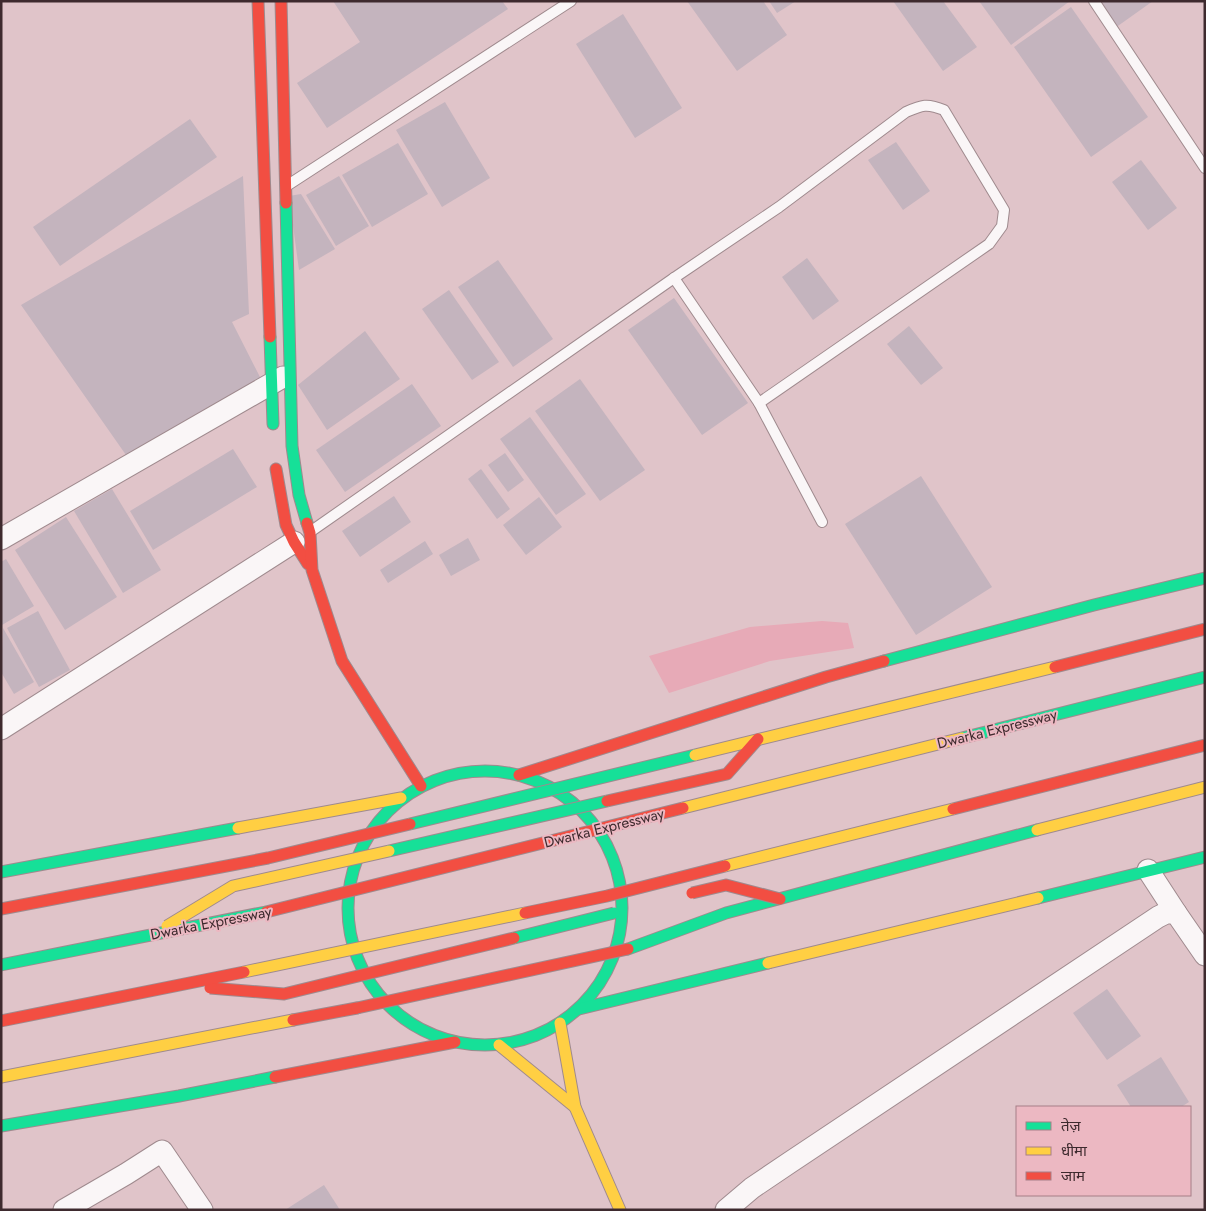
<svg xmlns="http://www.w3.org/2000/svg" width="1206" height="1211" font-family="Jost,'Noto Sans Devanagari',sans-serif">
  <rect width="100%" height="100%" fill="#e0c4c9"/>
  <!-- green -->
  <path fill="#e7aab7" d="M822,621L848,623L854,648L770,661L669,693L649,656L750,627Z"/>
  <!-- building -->
  <g fill="#c4b4be">
    <path d="M333,1H502L508,9L327,128L297,83L360,42Z"/>
    <path d="M687,1H763L787,35L737,71Z"/>
    <path d="M769,1H796L777,13Z"/>
    <path d="M893,1H943L977,47L943,71Z"/>
    <path d="M979,1H1070L1011,45Z"/>
    <path d="M1096,1H1153L1115,28Z"/>
    <path d="M1071,7L1148,117L1091,157L1014,47Z"/>
    <path d="M623,14L682,108L635,138L576,44Z"/>
    <path d="M445,102L490,178L442,207L396,130Z"/>
    <path d="M190,119L217,157L60,266L33,227Z"/>
    <path d="M896,142L930,191L903,210L868,160Z"/>
    <path d="M398,143L428,194L372,227L342,175Z"/>
    <path d="M1141,160L1177,208L1148,230L1112,182Z"/>
    <path d="M243,176L249,314L232,322L262,381L126,455L21,305Z"/>
    <path d="M339,176L369,226L336,246L306,195Z"/>
    <path d="M301,194L335,249L299,270L289,196Z"/>
    <path d="M807,258L839,301L813,320L782,277Z"/>
    <path d="M498,260L553,339L513,367L458,287Z"/>
    <path d="M449,290L499,362L472,380L422,309Z"/>
    <path d="M674,298L748,403L702,435L628,330Z"/>
    <path d="M909,326L943,368L921,385L887,344Z"/>
    <path d="M365,331L400,379L327,430L298,385Z"/>
    <path d="M580,379L645,470L600,501L535,411Z"/>
    <path d="M412,384L441,426L345,492L316,450Z"/>
    <path d="M530,417L586,494L556,515L500,439Z"/>
    <path d="M233,449L257,487L153,550L130,511Z"/>
    <path d="M505,453L524,480L508,492L488,465Z"/>
    <path d="M481,469L510,509L497,519L468,479Z"/>
    <path d="M921,476L992,587L916,635L845,524Z"/>
    <path d="M112,489L161,570L123,593L74,511Z"/>
    <path d="M394,496L411,522L360,557L342,531Z"/>
    <path d="M539,497L562,527L526,555L503,525Z"/>
    <path d="M66,517L117,597L65,630L15,550Z"/>
    <path d="M468,538L480,560L451,576L439,555Z"/>
    <path d="M425,541L433,554L388,583L380,570Z"/>
    <path d="M6,559L34,606L2,625L1,562Z"/>
    <path d="M38,611L70,670L39,687L7,628Z"/>
    <path d="M3,628L34,682L14,694L1,672Z"/>
    <path d="M1107,989L1141,1036L1107,1060L1073,1013Z"/>
    <path d="M1161,1057L1189,1102L1181,1107H1131L1117,1085Z"/>
    <path d="M324,1185L340,1210H285Z"/>
  </g>
  <g fill="none" stroke-linecap="round" stroke-linejoin="round">
    <defs>
      <g id="lane">
        <path d="M1094,1L1205,168"/>
        <path d="M288,185L571,1"/>
        <path d="M674,278L759,403L822,522"/>
        <path d="M310,532L674,278L779,207L906,112C922,105 927,103 944,110L1004,210L1002,226L989,244L759,403"/>
      </g>
      <g id="street">
        <path d="M1,539L283,377"/>
        <path d="M1,729L294,542"/>
        <path d="M1148,870L1176,913"/>
        <path d="M64,1210L126,1174L162,1151L202,1210"/>
        <path d="M726,1210L752,1188L789,1163L1158,917L1166,913H1176L1205,955"/>
      </g>
      <g id="fast">
        <path d="M286,203L292,446L299,495L307,523"/>
        <path d="M270,337L273,424"/>
        <path d="M884,661L1094,605L1205,578"/>
        <circle cx="485" cy="908" r="137"/>
        <path d="M1,872L238,828"/>
        <path d="M1038,898L1205,857"/>
        <path d="M628,949L726,913L1037,830"/>
        <path d="M579,1009L768,963"/>
        <path d="M1,1126L179,1096L275,1077"/>
      </g>
      <g id="slow">
        <path d="M238,828L401,798"/>
        <path d="M1037,830L1205,787"/>
        <path d="M768,963L1038,898"/>
        <path d="M560,1023L575,1107L620,1210"/>
        <path d="M499,1045L575,1107"/>
        <path d="M1,1077L293,1020"/>
      </g>
      <g id="jam">
        <path d="M258,1L270,337"/>
        <path d="M281,1L286,203"/>
        <path d="M276,469L286,525L294,542L308,564"/>
        <path d="M307,523L310,533L312,570L342,661L421,786"/>
        <path d="M519,775L826,677L884,661"/>
        <path d="M293,1020L357,1008"/>
        <path d="M275,1077L455,1042"/>
      </g>
    </defs>
    <!-- lane casing -->
    <use href="#lane" stroke="#9f8a8e" stroke-width="12"/>
    <!-- street casing -->
    <use href="#street" stroke="#9f8a8e" stroke-width="23"/>
    <!-- fast casing -->
    <use href="#fast" stroke="#9f8a8e" stroke-width="13"/>
    <!-- slow casing -->
    <use href="#slow" stroke="#9f8a8e" stroke-width="13"/>
    <!-- jam casing -->
    <use href="#jam" stroke="#9f8a8e" stroke-width="13"/>
    <!-- lane -->
    <use href="#lane" stroke="#faf6f7" stroke-width="10"/>
    <!-- street -->
    <use href="#street" stroke="#faf6f7" stroke-width="21"/>
    <!-- fast -->
    <use href="#fast" stroke="#16e098" stroke-width="11"/>
    <!-- slow -->
    <use href="#slow" stroke="#ffcf43" stroke-width="11"/>
    <!-- jam -->
    <use href="#jam" stroke="#f24e42" stroke-width="11"/>
    <defs>
      <g id="fast-bridge">
        <path d="M962,738L1205,677"/>
        <path d="M410,824L695,755"/>
        <path d="M389,851L607,801"/>
        <path d="M514,938L614,913"/>
        <path d="M1,965L266,912"/>
      </g>
      <g id="slow-bridge">
        <path d="M695,755L1055,667"/>
        <path d="M683,808L962,738"/>
        <path d="M725,866L953,809"/>
        <path d="M167,926L233,886L389,851"/>
        <path d="M244,972L525,913"/>
      </g>
      <g id="jam-bridge">
        <path d="M1055,667L1205,629"/>
        <path d="M607,801L727,774L758,739"/>
        <path d="M953,809L1205,745"/>
        <path d="M692,893L726,885L780,899"/>
        <path d="M1,909L268,858L410,824"/>
        <path d="M266,912L683,808"/>
        <path d="M525,913L607,896L725,866"/>
        <path d="M210,988L284,994L514,938"/>
        <path d="M357,1008L628,949"/>
        <path d="M1,1021L244,972"/>
      </g>
    </defs>
    <!-- fast-bridge casing -->
    <use href="#fast-bridge" stroke="#9f8a8e" stroke-width="13" stroke-linecap="butt"/>
    <!-- slow-bridge casing -->
    <use href="#slow-bridge" stroke="#9f8a8e" stroke-width="13" stroke-linecap="butt"/>
    <!-- jam-bridge casing -->
    <use href="#jam-bridge" stroke="#9f8a8e" stroke-width="13" stroke-linecap="butt"/>
    <!-- fast-bridge -->
    <use href="#fast-bridge" stroke="#16e098" stroke-width="11"/>
    <!-- slow-bridge -->
    <use href="#slow-bridge" stroke="#ffcf43" stroke-width="11"/>
    <!-- jam-bridge -->
    <use href="#jam-bridge" stroke="#f24e42" stroke-width="11"/>
  </g>
  <g text-anchor="middle" dominant-baseline="central" stroke-width="4" stroke-linejoin="round" paint-order="stroke">
    <!-- street labels -->
    <g font-size="15" fill="#3e2a2e" stroke="#ecb8c2">
      <text transform="translate(997 729) rotate(-14)">Dwarka Expressway</text>
      <text transform="translate(604 828) rotate(-14)">Dwarka Expressway</text>
      <text transform="translate(211 923) rotate(-11)">Dwarka Expressway</text>
    </g>
  </g>
  <!-- border -->
  <rect width="1206" height="1211" fill="none" stroke="#3e2a2e" stroke-width="5"/>
  <!-- legend -->
  <rect x="1016" y="1106" width="175" height="90" fill="#ecb8c2" stroke="#a67f87"/>
  <rect x="1026" y="1122" width="25" height="8" fill="#16e098" stroke="#a67f87"/>
  <text x="1061" y="1131" font-size="15" fill="#3e2a2e">तेज़</text>
  <rect x="1026" y="1147" width="25" height="8" fill="#ffcf43" stroke="#a67f87"/>
  <text x="1061" y="1156" font-size="15" fill="#3e2a2e">धीमा</text>
  <rect x="1026" y="1172" width="25" height="8" fill="#f24e42" stroke="#a67f87"/>
  <text x="1061" y="1181" font-size="15" fill="#3e2a2e">जाम</text>
</svg>
